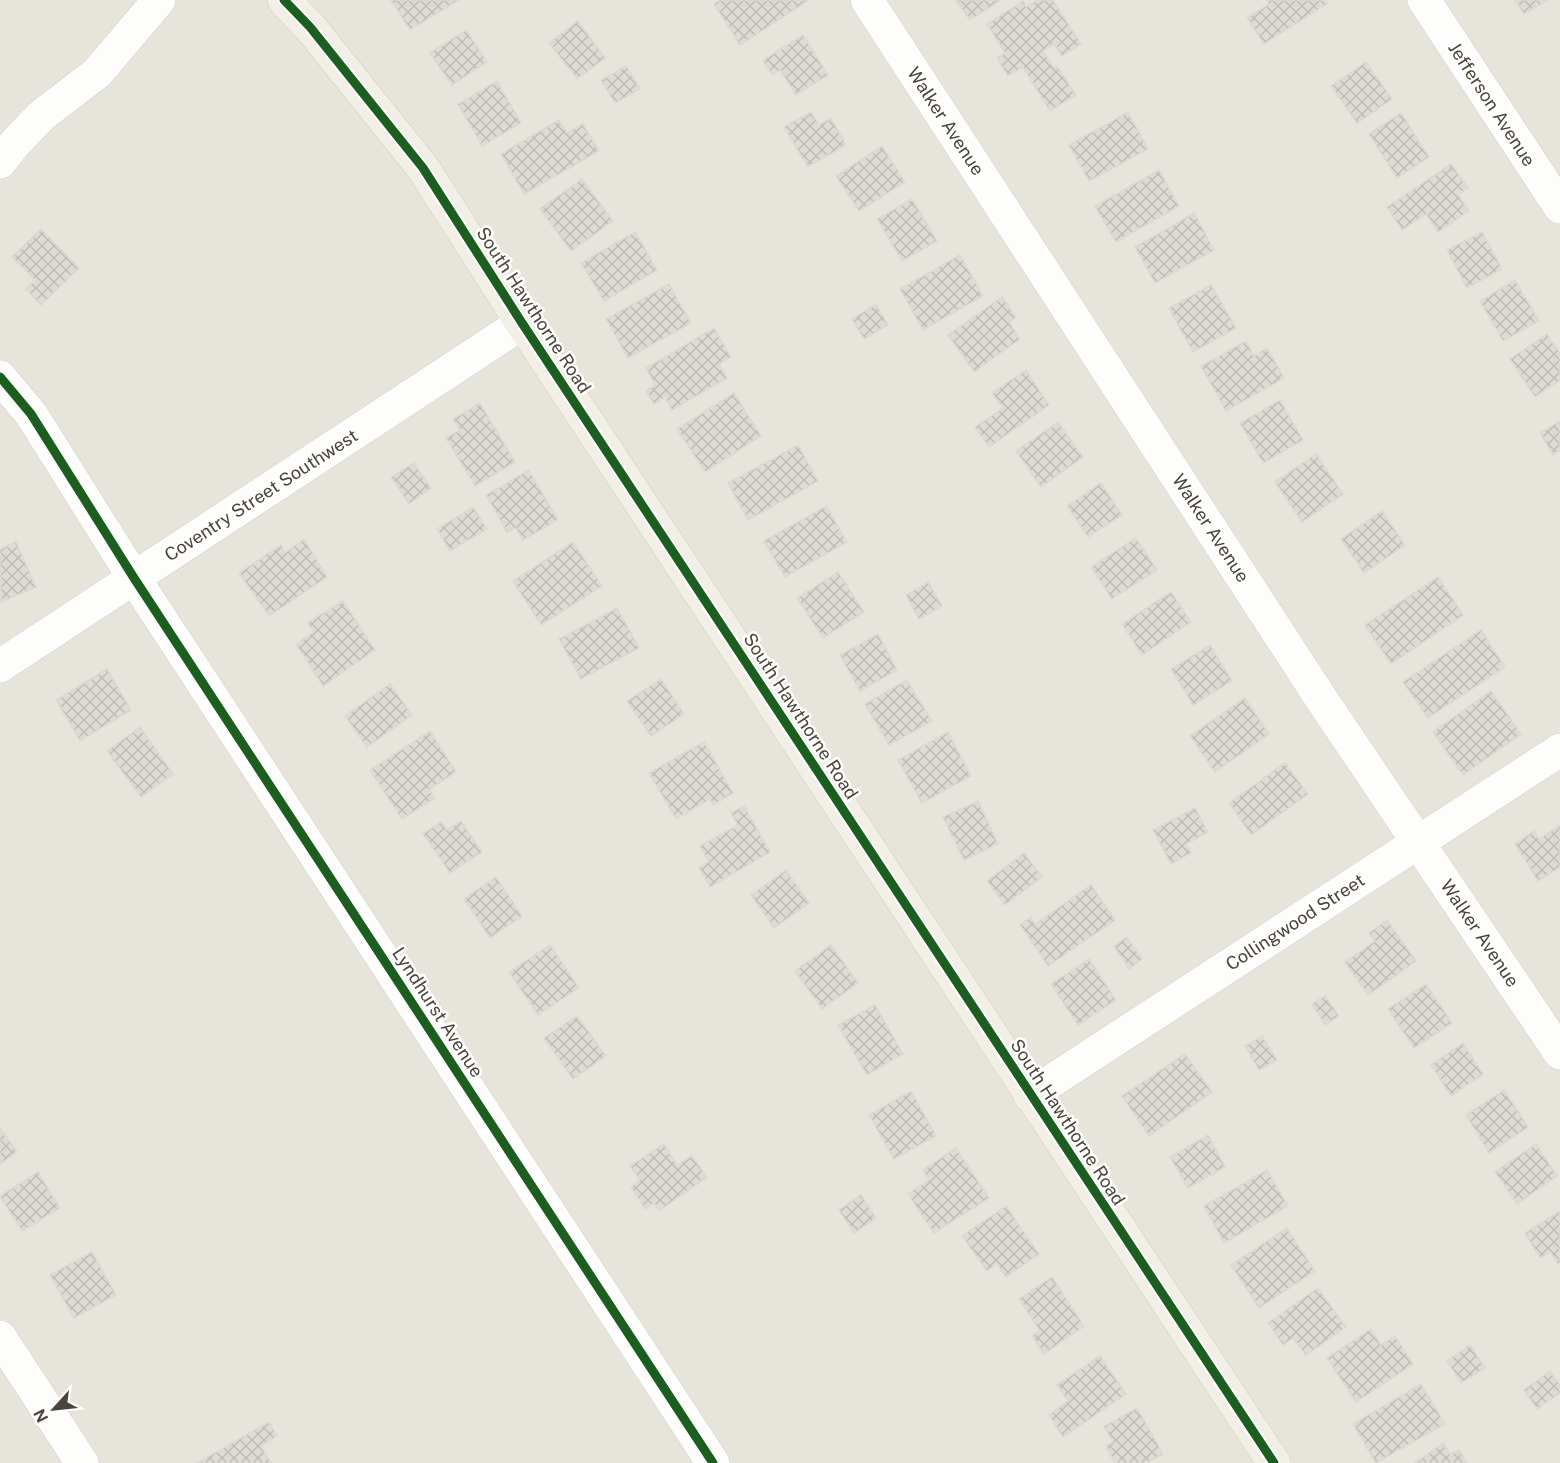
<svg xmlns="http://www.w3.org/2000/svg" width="1560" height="1463" font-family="'Public Sans',sans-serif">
  <defs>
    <pattern id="building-cross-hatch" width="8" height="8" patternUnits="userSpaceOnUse" patternTransform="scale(1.5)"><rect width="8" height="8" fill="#dedbd6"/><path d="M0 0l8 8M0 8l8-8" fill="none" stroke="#c0bdb8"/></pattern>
  </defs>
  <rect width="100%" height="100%" fill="#f4f2ee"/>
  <!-- residential -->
  <rect fill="#e7e4dc" x="0" y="0" width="1560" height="1463"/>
  <!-- building -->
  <g fill="url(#building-cross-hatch)" stroke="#dcd9d4" stroke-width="1.5">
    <path d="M391,0H459L410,30Z"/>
    <path d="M720,0H809L740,45L714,4Z"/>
    <path d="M956,0H1001L970,20Z"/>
    <path d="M1037,0H1053L1081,44L1062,56L1054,44L1043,51L1054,68L1057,66L1076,95L1050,111L1023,67L1008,76L997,58L1005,53L987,24L1023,1L1026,7Z"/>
    <path d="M1266,0H1326L1328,3L1264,44L1247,18L1269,4Z"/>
    <path d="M1515,0H1548L1524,14Z"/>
    <path d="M578,21L605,58L577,79L549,43Z"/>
    <path d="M466,30L487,62L452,85L430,53Z"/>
    <path d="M803,35L828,75L796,95L780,70L772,75L763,60Z"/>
    <path d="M1366,62L1392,99L1357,123L1331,86Z"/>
    <path d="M626,66L640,89L615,103L601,80Z"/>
    <path d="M497,81L521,123L482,146L458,104Z"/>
    <path d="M811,112L819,125L831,118L846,145L808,167L784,127Z"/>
    <path d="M1128,112L1148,149L1089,181L1069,145Z"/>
    <path d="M1401,113L1429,157L1397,178L1369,134Z"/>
    <path d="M559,120L567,133L583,124L599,151L524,194L501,154Z"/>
    <path d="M882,146L905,182L859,211L836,176Z"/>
    <path d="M1451,164L1468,188L1458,195L1469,211L1438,232L1426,214L1402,230L1387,207Z"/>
    <path d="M1159,170L1179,206L1116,242L1095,206Z"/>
    <path d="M582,179L613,221L571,251L540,209Z"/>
    <path d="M912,199L937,241L902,261L877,219Z"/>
    <path d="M1194,213L1214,250L1155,283L1135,247Z"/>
    <path d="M41,229L79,268L41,305L26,289L35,280L12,257Z"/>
    <path d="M635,232L657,270L604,301L581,263Z"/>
    <path d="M1482,232L1502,269L1467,288L1447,250Z"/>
    <path d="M960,255L983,296L923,330L900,289Z"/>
    <path d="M1515,280L1539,321L1503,341L1480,301Z"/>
    <path d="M669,284L691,323L628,358L606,319Z"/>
    <path d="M1211,285L1236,328L1193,352L1169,308Z"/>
    <path d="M1002,297L1016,317L1009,322L1020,339L974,372L948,335Z"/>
    <path d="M876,304L888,325L864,339L852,319Z"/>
    <path d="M714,328L731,357L719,364L727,378L672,410L665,397L654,404L646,391L655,385L646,368Z"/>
    <path d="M1547,334L1560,353V380L1535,397L1510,359Z"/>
    <path d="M1246,341L1254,356L1267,348L1284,378L1226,411L1201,366Z"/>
    <path d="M1026,370L1049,405L989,447L975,427L1003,408L992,393Z"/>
    <path d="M734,393L761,436L705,472L677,429Z"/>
    <path d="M1280,400L1303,440L1263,463L1240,423Z"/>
    <path d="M480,403L515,462L475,486L446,438L460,430L453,419Z"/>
    <path d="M1560,421V450L1553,455L1540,433Z"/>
    <path d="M1058,422L1083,457L1041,487L1016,451Z"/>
    <path d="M798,445L818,481L748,520L728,483Z"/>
    <path d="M1316,454L1343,494L1302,522L1275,482Z"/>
    <path d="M414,463L431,488L409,504L391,477Z"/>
    <path d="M529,470L558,520L523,540L516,528L507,532L486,495Z"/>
    <path d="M1101,483L1122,515L1088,537L1067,506Z"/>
    <path d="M826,506L847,542L785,577L764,541Z"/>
    <path d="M473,507L487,529L450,551L437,529Z"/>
    <path d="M1382,511L1405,545L1364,573L1341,539Z"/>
    <path d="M1136,538L1157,570L1112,599L1091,567Z"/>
    <path d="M304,539L327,577L269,616L239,573L281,545L285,553Z"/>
    <path d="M16,542L36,587L1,602L0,549Z"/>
    <path d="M573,542L602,586L541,625L513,581Z"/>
    <path d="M838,572L864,612L823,638L797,598Z"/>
    <path d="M1438,577L1463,615L1391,664L1365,625Z"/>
    <path d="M928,582L942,606L919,619L906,595Z"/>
    <path d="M1171,592L1191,622L1142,655L1122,624Z"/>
    <path d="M343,601L375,650L323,686L296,644L314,632L307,623Z"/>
    <path d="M617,608L639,648L581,679L559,639Z"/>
    <path d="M1481,630L1505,667L1428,718L1403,682Z"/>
    <path d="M878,634L897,670L860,691L840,655Z"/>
    <path d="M1210,645L1232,681L1193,705L1171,669Z"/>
    <path d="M107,669L131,710L80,741L56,700Z"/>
    <path d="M661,679L684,714L651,736L627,701Z"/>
    <path d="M907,680L932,721L889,745L865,704Z"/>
    <path d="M390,684L412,715L367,747L345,716Z"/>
    <path d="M1491,691L1521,734L1463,775L1433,732Z"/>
    <path d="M1245,698L1269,734L1215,772L1190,736Z"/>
    <path d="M140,727L173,774L141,797L107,751Z"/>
    <path d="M430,731L456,772L429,789L435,798L402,819L370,770Z"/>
    <path d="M948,732L971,776L922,803L898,760Z"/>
    <path d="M704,742L733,793L713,805L710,799L676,819L649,773Z"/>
    <path d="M1285,763L1308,794L1251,835L1229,803Z"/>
    <path d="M978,801L998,844L964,860L943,817Z"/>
    <path d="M744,806L770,852L710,887L699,867L709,862L700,846L738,825L731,813Z"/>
    <path d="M1195,808L1208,832L1186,844L1191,853L1171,864L1153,830Z"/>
    <path d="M461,821L482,852L450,873L423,834L441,822L447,830Z"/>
    <path d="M1560,825V867L1538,881L1515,844L1534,831L1539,839Z"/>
    <path d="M1024,853L1042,877L1005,905L987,881Z"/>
    <path d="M786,870L809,903L774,928L751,895Z"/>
    <path d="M496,877L522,916L490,938L464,899Z"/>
    <path d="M1091,885L1115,920L1048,966L1020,925L1031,917L1035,924Z"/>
    <path d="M1387,920L1416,961L1368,995L1345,962L1375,941L1369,933Z"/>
    <path d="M1127,937L1142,959L1129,969L1114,946Z"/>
    <path d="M550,945L579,988L538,1015L509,972Z"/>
    <path d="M831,945L858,983L822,1009L795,971Z"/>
    <path d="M1089,959L1116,1000L1078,1025L1051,984Z"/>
    <path d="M1426,984L1452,1023L1414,1048L1388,1009Z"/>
    <path d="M1325,996L1339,1016L1325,1025L1312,1004Z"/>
    <path d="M875,1005L903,1054L867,1075L838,1025Z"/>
    <path d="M577,1016L606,1056L573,1079L544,1038Z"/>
    <path d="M1262,1036L1277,1060L1259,1070L1245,1046Z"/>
    <path d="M1463,1043L1483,1074L1451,1096L1431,1065Z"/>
    <path d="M1185,1054L1212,1092L1149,1136L1122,1096Z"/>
    <path d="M1504,1090L1528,1127L1489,1153L1466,1115Z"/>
    <path d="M911,1091L936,1136L894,1159L869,1115Z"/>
    <path d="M0,1128L17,1152L0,1164Z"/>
    <path d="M1208,1135L1225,1167L1188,1188L1170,1157Z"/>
    <path d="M664,1144L677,1165L692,1156L707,1177L659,1211L654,1203L645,1209L631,1187L640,1180L630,1166Z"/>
    <path d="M1536,1144L1557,1176L1517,1204L1495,1172Z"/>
    <path d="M956,1148L989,1198L934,1233L908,1194L929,1180L923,1170Z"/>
    <path d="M1267,1170L1288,1206L1224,1243L1204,1206Z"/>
    <path d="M38,1172L60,1208L22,1231L0,1196Z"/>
    <path d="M861,1195L876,1218L854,1233L839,1210Z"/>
    <path d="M1006,1206L1039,1254L1006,1277L997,1264L987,1271L962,1236Z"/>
    <path d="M1560,1211V1263L1558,1264L1550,1252L1540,1258L1525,1233Z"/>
    <path d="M1287,1228L1315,1271L1259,1308L1231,1265Z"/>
    <path d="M92,1252L116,1295L74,1318L50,1275Z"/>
    <path d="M1052,1277L1084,1326L1044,1354L1032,1336L1040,1331L1019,1299Z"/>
    <path d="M1318,1288L1346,1327L1306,1355L1293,1338L1283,1345L1268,1323Z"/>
    <path d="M1371,1329L1381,1345L1395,1336L1413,1364L1356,1402L1327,1358Z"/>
    <path d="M1470,1345L1485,1368L1461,1383L1447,1361Z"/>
    <path d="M1100,1356L1126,1394L1063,1437L1049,1415L1068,1401L1057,1385Z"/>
    <path d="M1550,1371L1560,1385V1393L1537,1409L1524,1390Z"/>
    <path d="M1421,1384L1445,1424L1376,1463L1353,1424Z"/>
    <path d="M1137,1408L1163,1454L1147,1463H1115L1106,1446L1113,1442L1104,1426Z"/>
    <path d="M269,1422L277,1436L261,1446L271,1463H197Z"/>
    <path d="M1443,1443L1450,1455L1459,1450L1467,1463H1415Z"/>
  </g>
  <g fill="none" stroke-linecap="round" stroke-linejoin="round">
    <defs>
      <g id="minor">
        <path d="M867,0L1320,697L1560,1053"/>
        <path d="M1424,0L1560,207"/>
        <path d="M0,162L16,142L41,116L97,73L159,0"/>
        <path d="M0,377L31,414L134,578L713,1463"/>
        <path d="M0,666L522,323"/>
        <path d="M1030,1095L1560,750"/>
        <path d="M0,1337L82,1463"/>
      </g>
      <path id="major" d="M284,0L310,27L423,168L522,323L1274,1463"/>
    </defs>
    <!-- minor casing -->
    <use href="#minor" stroke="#d2d0cb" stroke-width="34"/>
    <!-- major casing -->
    <use href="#major" stroke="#d6cebb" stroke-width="34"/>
    <!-- minor -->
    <use href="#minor" stroke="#fdfdfc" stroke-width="33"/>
    <!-- major -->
    <use href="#major" stroke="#f2efe6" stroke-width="33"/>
    <defs>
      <g id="cycleway">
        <path d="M284,0L310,27L423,168L522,323L1274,1463"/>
        <path d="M0,377L31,414L134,578L713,1463"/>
      </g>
    </defs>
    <!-- cycleway casing -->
    <use href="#cycleway" stroke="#fff" stroke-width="13"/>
    <!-- cycleway -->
    <use href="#cycleway" stroke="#1b5e20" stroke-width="9"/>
  </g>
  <g text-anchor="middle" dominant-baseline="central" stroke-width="5" stroke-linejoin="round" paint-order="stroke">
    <!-- street labels -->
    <g font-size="18" fill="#4b4439" stroke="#fff">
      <text transform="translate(1492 104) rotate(57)">Jefferson Avenue</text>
      <text transform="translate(946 121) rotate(57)">Walker Avenue</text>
      <text transform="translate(534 310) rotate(57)">South Hawthorne Road</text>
      <text transform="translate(261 495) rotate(-33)">Coventry Street Southwest</text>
      <text transform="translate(1211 528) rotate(57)">Walker Avenue</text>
      <text transform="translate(801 716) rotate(57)">South Hawthorne Road</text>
      <text transform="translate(1295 922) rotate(-33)">Collingwood Street</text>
      <text transform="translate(1480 933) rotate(56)">Walker Avenue</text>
      <text transform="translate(438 1012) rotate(57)">Lyndhurst Avenue</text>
      <text transform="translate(1068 1122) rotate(57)">South Hawthorne Road</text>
    </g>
  </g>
  <!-- north arrow -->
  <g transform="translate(54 1409) rotate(243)" stroke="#ffffff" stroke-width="4.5" paint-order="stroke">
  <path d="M0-4.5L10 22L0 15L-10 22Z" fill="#4b4439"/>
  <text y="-9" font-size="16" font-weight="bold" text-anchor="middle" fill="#4b4439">N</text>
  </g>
</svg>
